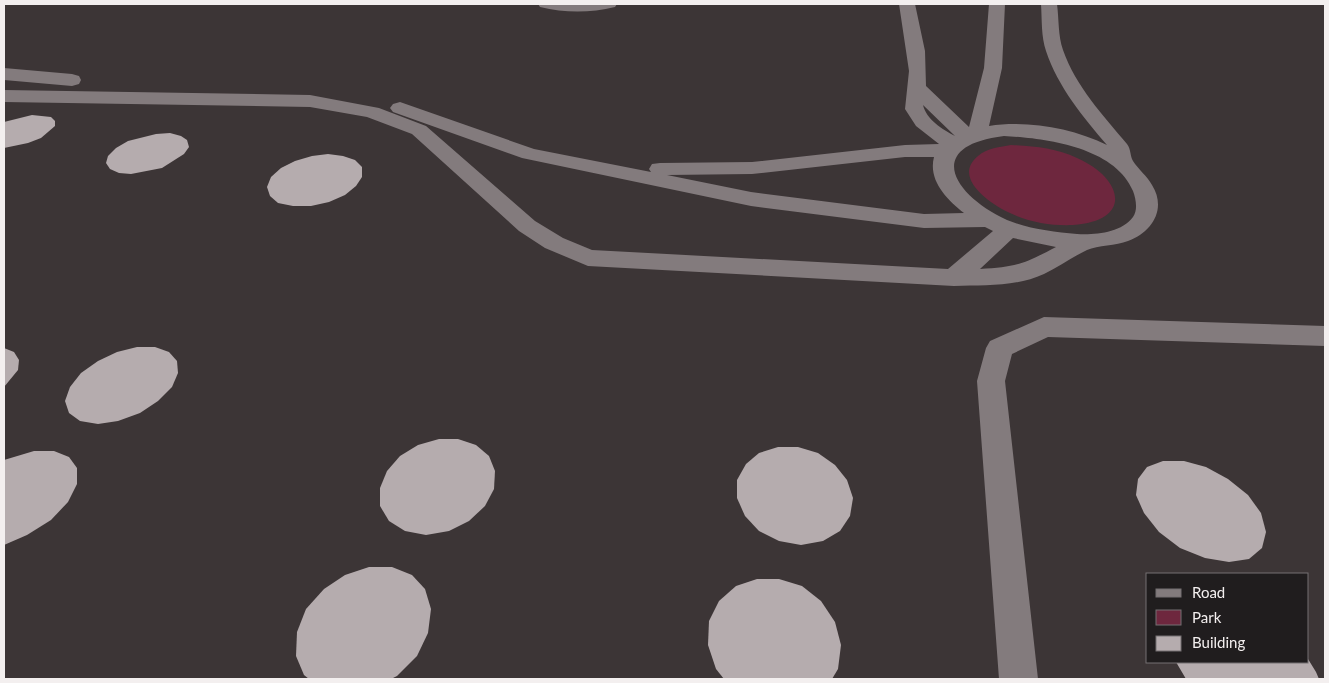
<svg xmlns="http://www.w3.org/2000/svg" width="1329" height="683" font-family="Lato,sans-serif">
  <rect width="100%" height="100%" fill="#3c3536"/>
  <!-- green -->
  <path fill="#6e273e" d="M1011,145C1034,146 1056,148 1077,158C1123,178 1134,221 1073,225C1052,226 1029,222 1010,213C992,205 951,178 978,156C987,148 1000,147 1011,145Z"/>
  <!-- building -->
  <g fill="#b5acae">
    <path d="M32,115L51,117L55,121V126L41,138L28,143L4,148V122Z"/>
    <path d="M170,133L181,136L187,140L189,147L184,154L162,168L131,174L119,173L110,169L106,163L108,156L116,148L128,141L156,134Z"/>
    <path d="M328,154L343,156L355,160L362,167V177L356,186L345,195L329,202L311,206H293L278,203L270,196L267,187L271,177L281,168L295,161L312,156Z"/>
    <path d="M137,347H155L169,352L177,361L178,373L172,387L158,401L140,413L118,421L98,424L80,421L69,413L65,401L70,387L81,373L98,361L117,352Z"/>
    <path d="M4,348L14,352L19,360L18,370L4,387Z"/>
    <path d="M439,439H458L476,445L489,456L495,471L494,489L485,506L469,521L449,531L426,535L405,531L389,521L380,506V488L387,471L400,456L418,445Z"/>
    <path d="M778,447H798L818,453L835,465L847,480L853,498L850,516L840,531L823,541L801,545L779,541L759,531L745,516L737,498V480L746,464L759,453Z"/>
    <path d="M34,451H54L69,457L77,468V484L68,502L51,520L27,535L4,545V460Z"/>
    <path d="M1163,461H1184L1206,467L1228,479L1248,495L1261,513L1266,532L1262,548L1249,559L1229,562L1205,558L1180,548L1159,532L1144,513L1136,495L1138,479L1147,467Z"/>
    <path d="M369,567H392L412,575L425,589L431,609L428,633L417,656L397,676L391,679H309L304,675L296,656L297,632L306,609L324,589L345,575Z"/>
    <path d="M757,579H779L802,586L821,601L835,622L841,645L838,669L832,679H724L716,669L708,645L709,621L719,601L736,586Z"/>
    <path d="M1308,659L1316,672L1319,679H1186L1176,662H1308Z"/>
  </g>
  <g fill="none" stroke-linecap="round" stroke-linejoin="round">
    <!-- minor -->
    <g fill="#837b7d" fill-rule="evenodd">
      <path d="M538,4H617L615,7C590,13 565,13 540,7Z"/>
      <path d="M899,4H915L925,51L926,86L969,127L984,68L989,4H1005L1002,68L989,126C1027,120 1072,128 1107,145C1083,117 1058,87 1046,51C1041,37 1042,19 1041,4H1057C1059,19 1058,36 1063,50C1076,87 1103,115 1127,144C1131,149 1130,156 1133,161C1138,169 1147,176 1152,185C1167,209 1152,232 1128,241C1116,246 1098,245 1087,250C1072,257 1059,267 1044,274C1016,287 984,285 954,286L588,266L545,248L519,231L412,134L367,117L310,107L4,102V90L310,95L379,108L426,126L535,221L563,238L592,250L948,269L993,231L985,227L924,228L751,206L522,158L393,112L390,108L393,104L400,102L534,149L651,172L649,169L652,164L660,163L752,162L905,145L939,144L916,126L905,109L909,71ZM923,105L955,136C943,130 926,119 923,105ZM1004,136C1045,138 1115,147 1133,191C1136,199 1138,210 1133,217C1121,233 1095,235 1077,234C1053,232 1029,229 1007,220C954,196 922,146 1004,136ZM905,157H934C928,180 946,199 964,213L924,214L751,192L667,175L752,174ZM1013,238L1056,247C1024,264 1016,267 980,269Z"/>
      <path d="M4,68L72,74L79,76L81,80L79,84L72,86L4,80Z"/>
      <path d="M1044,317L1325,326V346L1048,337L1012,354L1005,381L1038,679H999L977,381L986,348L990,341Z"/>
    </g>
  </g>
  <!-- border -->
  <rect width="1329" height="683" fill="none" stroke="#f3efef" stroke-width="10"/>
  <!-- legend -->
  <rect x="1146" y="573" width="162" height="90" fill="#201d1e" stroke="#747172"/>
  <rect x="1156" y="589" width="25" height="8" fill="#837b7d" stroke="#747172"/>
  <text x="1192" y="598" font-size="15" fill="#f3efef">Road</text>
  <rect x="1156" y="610" width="25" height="15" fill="#6e273e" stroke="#747172"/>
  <text x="1192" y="623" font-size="15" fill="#f3efef">Park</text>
  <rect x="1156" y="636" width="25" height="15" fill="#b5acae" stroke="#747172"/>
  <text x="1192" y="648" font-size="15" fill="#f3efef">Building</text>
</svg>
